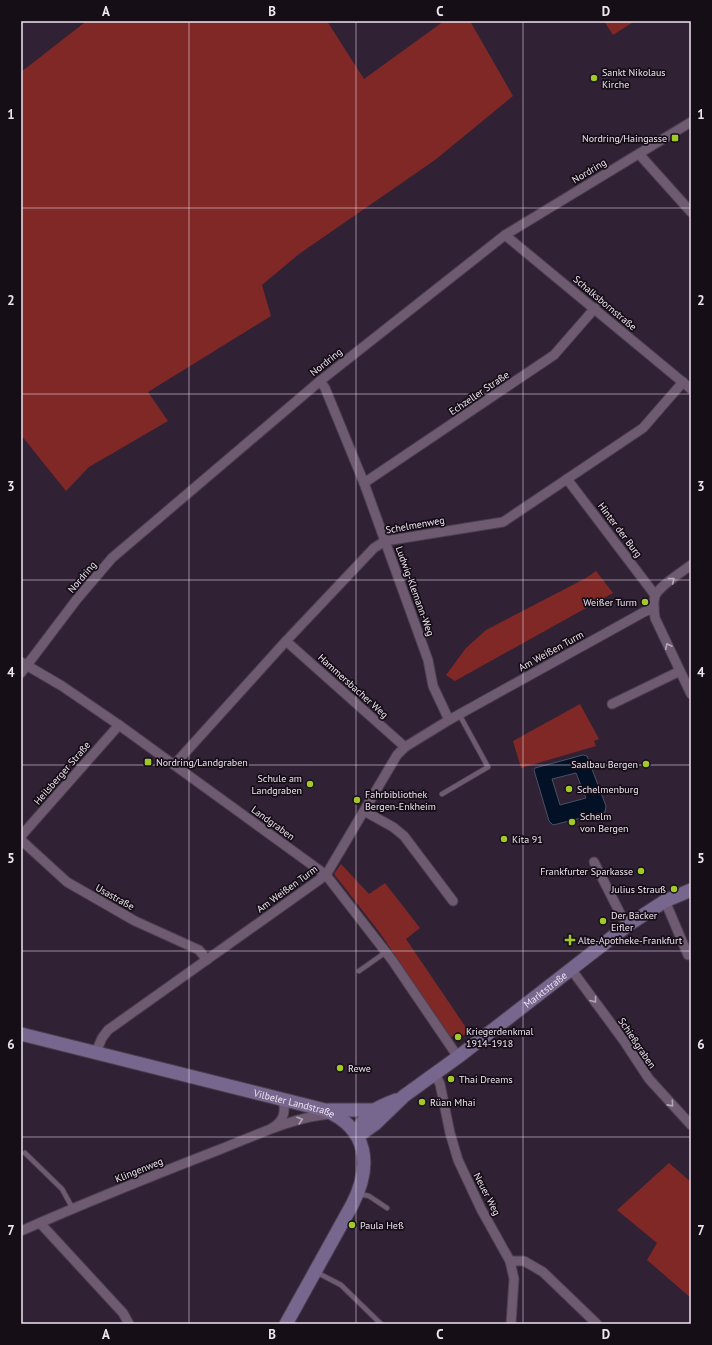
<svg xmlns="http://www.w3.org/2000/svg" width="712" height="1345" font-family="'PT Sans',sans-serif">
  <rect width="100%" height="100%" fill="#312135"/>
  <!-- green -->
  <g fill="#7f2826">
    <path d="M83,21H327L364,79L444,21H470L513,96L435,160L299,254L262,285L271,316L148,392L168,421L89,467L66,491L21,435V72L84,23Z"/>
    <path d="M604,21H635L613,35Z"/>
    <path d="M596,571L613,593L455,681L446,675L466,648L486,630L586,578Z"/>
    <path d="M580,704L599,739L594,741L596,746L521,768L513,741Z"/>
    <path d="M341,864L369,894L385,883L420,928L406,939L469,1032L462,1036L450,1037L380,933L334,874Z"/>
    <path d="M669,1163L691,1182V1298L647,1260L657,1243L617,1210Z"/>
  </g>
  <!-- water -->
  <path fill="#021126" stroke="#495063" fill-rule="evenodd" d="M583,755L587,756L606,806L605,812L553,825L549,821L534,770L535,768ZM576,773L586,798L560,805L552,779Z"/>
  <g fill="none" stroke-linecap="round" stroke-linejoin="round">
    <defs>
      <g id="lane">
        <path d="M442,794L488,767L459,714"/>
        <path d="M359,971L386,952"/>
        <path d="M25,1153L62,1189L73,1209"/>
        <path d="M359,1194L369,1196L387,1208"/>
        <path d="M316,1272L341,1285L381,1324"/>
      </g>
      <g id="street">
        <path d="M639,154L691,212"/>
        <path d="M505,235L691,389"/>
        <path d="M320,381L325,388L364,483L428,660L433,686L449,720"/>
        <path d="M567,479L655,595"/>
        <path d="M364,483L554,355L595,308"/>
        <path d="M691,565C682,572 659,586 655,596C653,603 654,611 655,618L691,694"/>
        <path d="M286,641L405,747"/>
        <path d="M21,662L62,686L119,725L326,875L392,960L458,1057"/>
        <path d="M21,673L77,599L112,558L320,381L505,235L691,122"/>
        <path d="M612,704L680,671"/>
        <path d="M174,765L286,641L374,548L385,541L503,522L643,428L683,382"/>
        <path d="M364,811L393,827L404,836L453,901"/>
        <path d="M21,836L119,725"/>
        <path d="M21,840L67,882L135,921L199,950L207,960"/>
        <path d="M594,862L621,915L628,925"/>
        <path d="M665,901L688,955"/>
        <path d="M571,969L624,1041L649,1079L691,1125"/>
        <path d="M96,1052L102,1038L108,1030L326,875L397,755L405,747L449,720L644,612L654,608"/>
        <path d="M435,1074L440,1084L450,1133L458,1160L481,1209L510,1261L514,1279L511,1324"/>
        <path d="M272,1128C284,1121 286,1112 283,1100"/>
        <path d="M40,1223L123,1313L129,1324"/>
        <path d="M21,1231C87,1202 154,1175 221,1149C257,1135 293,1117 331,1114"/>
        <path d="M510,1261H524L543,1272L597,1324"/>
      </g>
      <g id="secondary">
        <path id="s1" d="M21,1034L325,1110C369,1129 372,1166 352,1205L286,1324"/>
        <path d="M328,1110H374"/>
        <path id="s2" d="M358,1136L375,1124L404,1096L458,1057L628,925L665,901L691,890"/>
        <path d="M358,1136C361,1114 377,1107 396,1100"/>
      </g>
    </defs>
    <!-- lane casing -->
    <use href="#lane" stroke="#4c3e4f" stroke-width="6"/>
    <!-- street casing -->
    <use href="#street" stroke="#4c3e4f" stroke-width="11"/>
    <!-- secondary casing -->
    <use href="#secondary" stroke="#4c3e4f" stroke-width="15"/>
    <!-- lane -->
    <use href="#lane" stroke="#6e5b72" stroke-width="4.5"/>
    <!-- street -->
    <use href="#street" stroke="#6e5b72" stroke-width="9"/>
    <!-- secondary -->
    <use href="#secondary" stroke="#77678f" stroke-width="13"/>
  </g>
  <!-- one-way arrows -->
  <defs><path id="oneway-chevron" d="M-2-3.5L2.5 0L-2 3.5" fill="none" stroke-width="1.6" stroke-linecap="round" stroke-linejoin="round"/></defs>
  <g stroke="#b5a6b8">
    <use href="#oneway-chevron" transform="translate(672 580) rotate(-38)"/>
    <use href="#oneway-chevron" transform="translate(668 646) rotate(-116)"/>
    <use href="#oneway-chevron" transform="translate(594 1000) rotate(53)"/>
    <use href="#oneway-chevron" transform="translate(671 1104) rotate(48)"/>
    <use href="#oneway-chevron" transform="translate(300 1120) rotate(-17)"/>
  </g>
  <!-- grid -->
  <path fill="none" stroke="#efe4f1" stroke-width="1" stroke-opacity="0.55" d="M189,21V1324M356,21V1324M523,21V1324M21,208H691M21,394H691M21,580H691M21,765H691M21,951H691M21,1137H691"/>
  <!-- markers -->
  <g fill="#a2c928" stroke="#150e17" stroke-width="1.5">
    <circle cx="594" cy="78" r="4"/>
    <rect x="671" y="134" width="8" height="8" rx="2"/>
    <circle cx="645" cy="602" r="4"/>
    <rect x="144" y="758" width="8" height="8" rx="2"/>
    <circle cx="646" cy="764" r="4"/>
    <circle cx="310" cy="784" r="4"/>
    <circle cx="569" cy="789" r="4"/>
    <circle cx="357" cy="800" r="4"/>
    <circle cx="572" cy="822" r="4"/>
    <circle cx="504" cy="839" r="4"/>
    <circle cx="641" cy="871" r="4"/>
    <circle cx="674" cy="889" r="4"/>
    <circle cx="603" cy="921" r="4"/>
    <path d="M568 934h4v4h4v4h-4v4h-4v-4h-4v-4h4z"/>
    <circle cx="458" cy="1037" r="4"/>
    <circle cx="340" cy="1068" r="4"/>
    <circle cx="451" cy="1079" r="4"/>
    <circle cx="422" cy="1102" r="4"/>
    <circle cx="352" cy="1225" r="4"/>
  </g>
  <g text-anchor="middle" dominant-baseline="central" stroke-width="3.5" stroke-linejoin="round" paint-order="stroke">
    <!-- poi labels -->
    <g font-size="10" fill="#efe4f1" stroke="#150e17" text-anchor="start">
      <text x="602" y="72">Sankt Nikolaus<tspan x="602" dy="12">Kirche</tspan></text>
      <text x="667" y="138" text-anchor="end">Nordring/Haingasse</text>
      <text x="637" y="602" text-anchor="end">Weißer Turm</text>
      <text x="156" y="762">Nordring/Landgraben</text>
      <text x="638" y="764" text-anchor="end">Saalbau Bergen</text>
      <text x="302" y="778" text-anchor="end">Schule am<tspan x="302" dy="12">Landgraben</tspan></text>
      <text x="577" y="789">Schelmenburg</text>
      <text x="365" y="794">Fahrbibliothek<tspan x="365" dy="12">Bergen-Enkheim</tspan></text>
      <text x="580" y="816">Schelm<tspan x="580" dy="12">von Bergen</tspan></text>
      <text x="512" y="839">Kita 91</text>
      <text x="633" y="871" text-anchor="end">Frankfurter Sparkasse</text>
      <text x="666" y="889" text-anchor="end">Julius Strauß</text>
      <text x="611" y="915">Der Bäcker<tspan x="611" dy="12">Eifler</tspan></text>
      <text x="578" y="940">Alte-Apotheke-Frankfurt</text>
      <text x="466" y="1031">Kriegerdenkmal<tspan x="466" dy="12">1914-1918</tspan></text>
      <text x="348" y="1068">Rewe</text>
      <text x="459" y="1079">Thai Dreams</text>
      <text x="430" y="1102">Rüan Mhai</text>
      <text x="360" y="1225">Paula Heß</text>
    </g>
    <!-- street labels -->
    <g font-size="10" fill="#efe4f1" stroke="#150e17">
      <text transform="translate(589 171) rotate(-31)">Nordring</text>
      <text transform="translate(605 303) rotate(40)">Schalksbornstraße</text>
      <text transform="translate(326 362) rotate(-39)">Nordring</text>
      <text transform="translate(479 393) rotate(-34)">Echzeller Straße</text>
      <text transform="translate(415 525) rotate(-10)">Schelmenweg</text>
      <text transform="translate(620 530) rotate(53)">Hinter der Burg</text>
      <text transform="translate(82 577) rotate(-50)">Nordring</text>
      <text transform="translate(415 591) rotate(70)">Ludwig-Klemann-Weg</text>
      <text transform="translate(551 651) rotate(-29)">Am Weißen Turm</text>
      <text transform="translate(353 686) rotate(42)">Hammersbacher Weg</text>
      <text transform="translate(62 773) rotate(-49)">Heilsberger Straße</text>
      <text transform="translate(273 823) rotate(36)">Landgraben</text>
      <text transform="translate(287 889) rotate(-36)">Am Weißen Turm</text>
      <text transform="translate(115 897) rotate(29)">Usastraße</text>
      <text stroke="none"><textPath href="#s2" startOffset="238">Marktstraße</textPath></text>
      <text transform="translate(637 1043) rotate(56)">Schießgraben</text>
      <text stroke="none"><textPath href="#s1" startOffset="282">Vilbeler Landstraße</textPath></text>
      <text transform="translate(139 1170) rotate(-22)">Klingenweg</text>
      <text transform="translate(487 1194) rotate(63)">Neuer Weg</text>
    </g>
  </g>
  <!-- border -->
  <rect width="712" height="1345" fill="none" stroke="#150e17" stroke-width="44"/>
  <rect x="22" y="22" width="668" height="1301" fill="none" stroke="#efe4f1" stroke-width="1.5"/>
  <g font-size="13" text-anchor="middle" font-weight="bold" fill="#efe4f1">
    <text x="106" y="16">A</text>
    <text x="272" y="16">B</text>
    <text x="440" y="16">C</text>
    <text x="606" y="16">D</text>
    <text x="11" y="119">1</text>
    <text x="701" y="119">1</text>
    <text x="11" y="305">2</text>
    <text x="701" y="305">2</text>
    <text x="11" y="491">3</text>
    <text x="701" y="491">3</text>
    <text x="11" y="677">4</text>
    <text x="701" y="677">4</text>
    <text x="11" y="863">5</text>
    <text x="701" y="863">5</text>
    <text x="11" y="1049">6</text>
    <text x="701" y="1049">6</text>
    <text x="11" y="1235">7</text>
    <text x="701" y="1235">7</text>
    <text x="106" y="1339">A</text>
    <text x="272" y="1339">B</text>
    <text x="440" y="1339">C</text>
    <text x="606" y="1339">D</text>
  </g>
</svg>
